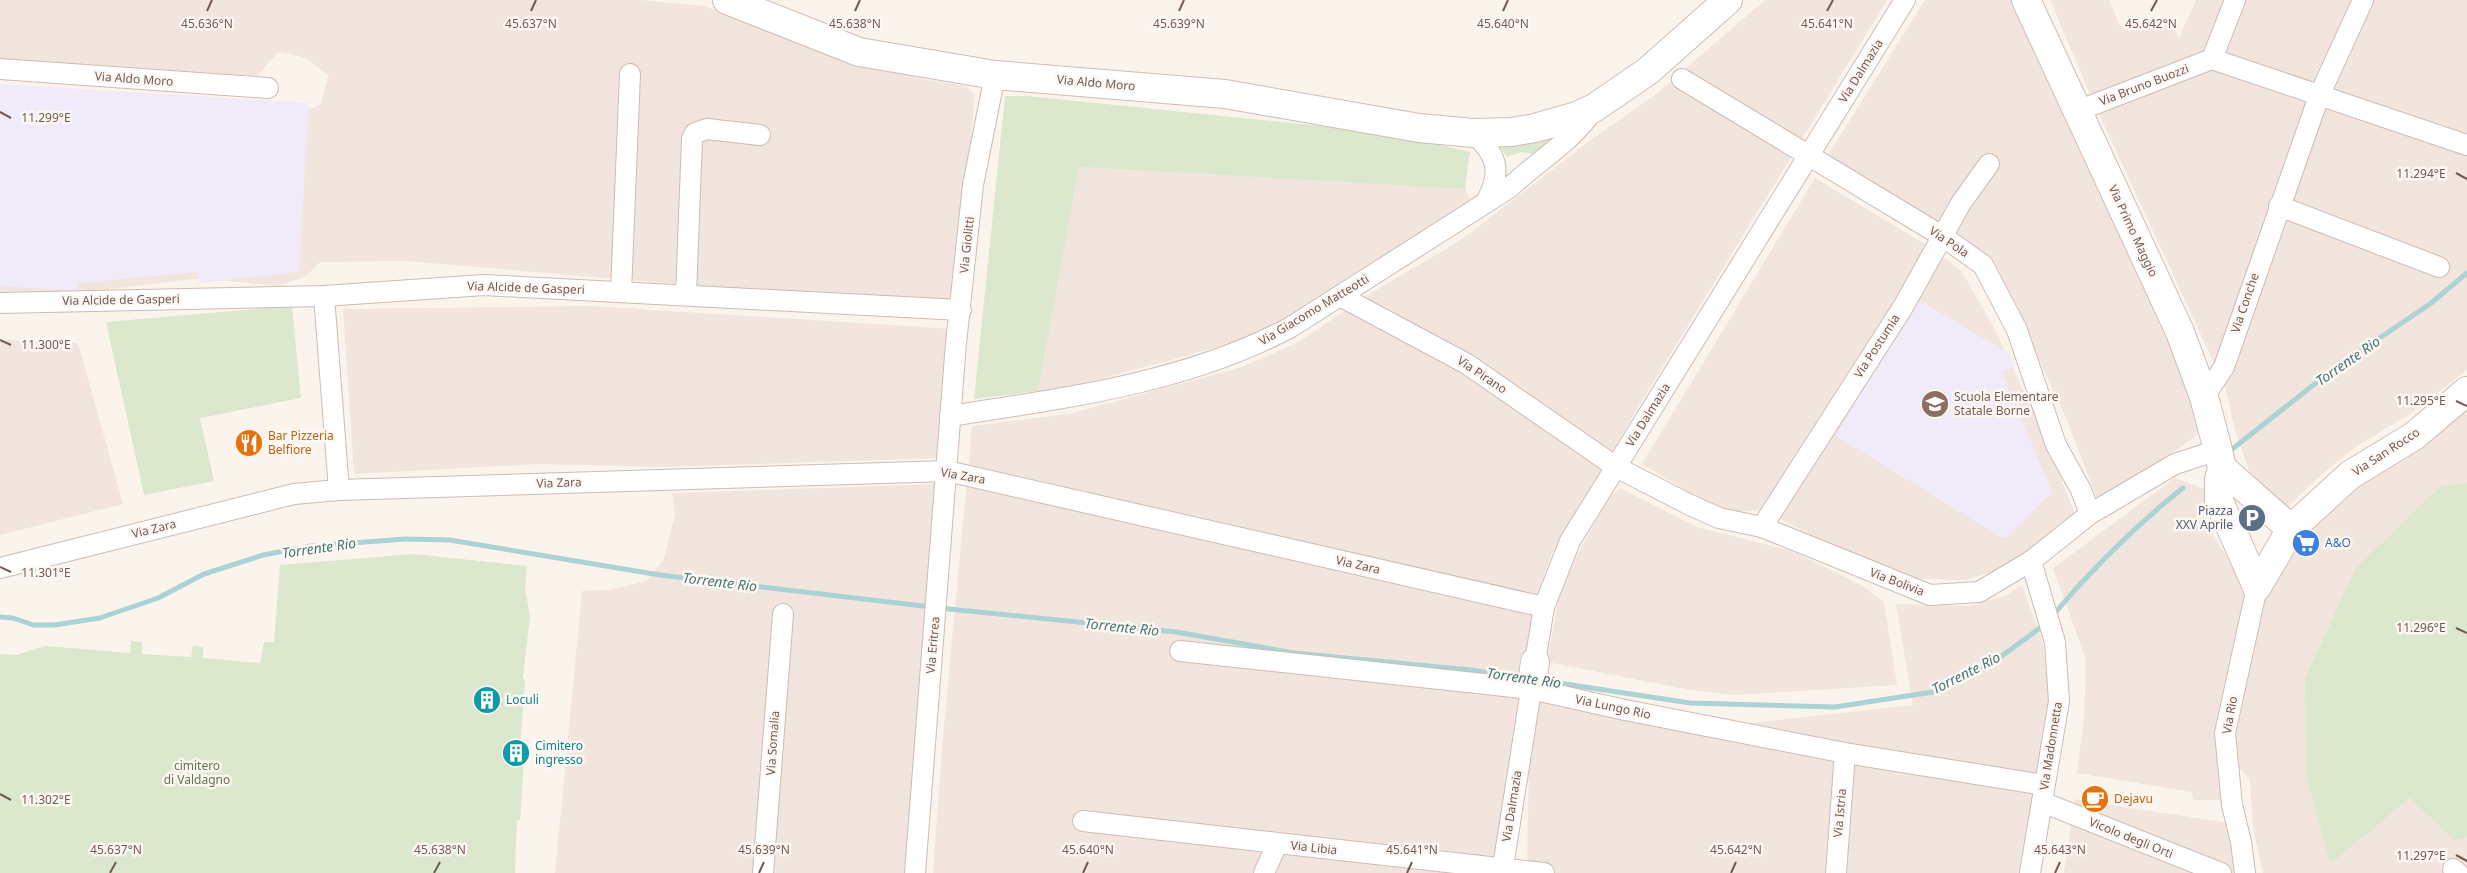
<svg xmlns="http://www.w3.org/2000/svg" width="2467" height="873" viewBox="0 0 2467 873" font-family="'Noto Sans',sans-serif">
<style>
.residential{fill:#f2e5dd}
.education{fill:#f1eaf8}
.green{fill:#dbe8cd}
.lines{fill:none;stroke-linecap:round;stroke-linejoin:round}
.stream{stroke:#abd2d4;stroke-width:5}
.street-casing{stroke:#cdbcb4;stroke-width:22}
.secondary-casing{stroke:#d1bdb4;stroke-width:30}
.street{stroke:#fff;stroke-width:20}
.secondary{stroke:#fff;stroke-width:28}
.ticks{fill:none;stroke:#745a52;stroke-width:2}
.labels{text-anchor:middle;stroke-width:5;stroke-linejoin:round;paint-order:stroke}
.street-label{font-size:12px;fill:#745a52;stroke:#fef8f4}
.education-label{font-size:12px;fill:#785e54;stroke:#fef8f4;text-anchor:start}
.food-label{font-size:12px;fill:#c56008;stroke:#fef8f4;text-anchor:start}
.service-label{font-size:12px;fill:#4e5e75;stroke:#fef8f4;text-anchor:end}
.shop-label{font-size:12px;fill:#366cbe;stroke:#fef8f4;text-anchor:start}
.culture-label{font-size:12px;fill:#0d838f;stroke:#fef8f4;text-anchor:start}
.park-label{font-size:12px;fill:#5e784b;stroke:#fef8f4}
.water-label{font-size:14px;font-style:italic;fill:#477577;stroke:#fef8f4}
.ticks-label{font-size:12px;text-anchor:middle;fill:#745a52;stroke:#fef8f4;stroke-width:5;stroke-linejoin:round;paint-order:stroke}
</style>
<rect width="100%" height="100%" fill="#fbf4ed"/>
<g class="residential">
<polygon points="0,0 640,0 704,6 869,63 922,79 966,86 975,95 955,308 407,261 320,262 305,277 277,286 202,278 44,297 0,292 0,90 297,113 320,105 329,75 303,57 278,52 257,76 0,59"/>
<polygon points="1765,0 1887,0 1646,394 1553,551 1543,578 1532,624 1495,873 933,873 942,748 972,426 1069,414 1239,368 1297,343 1374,291 1458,242 1595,137 1655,95"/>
<polygon points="1925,0 2016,0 2196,398 2203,431 2099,504 2067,420 2017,314 1981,254 1949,228 1828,155"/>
<polygon points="2050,0 2109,0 2121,28 2168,20 2179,38 2196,0 2467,0 2467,370 2410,414 2360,444 2323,473 2286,509 2255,487 2235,431 2226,389 2093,101"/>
<polygon points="1079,167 1466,189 1469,199 1481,192 1443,221 1361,269 1286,319 1230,343 1175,359 1065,388 1038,391"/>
<polygon points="1815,178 1935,250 1962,272 1993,326 2042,430 2077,519 2030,553 1997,570 1966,580 1899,578 1762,510 1729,512 1697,497 1642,464"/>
<polygon points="591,306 953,329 941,458 662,467 538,464 354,474 343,309"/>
<polygon points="6,340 78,343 123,504 0,535 0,341"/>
<polygon points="2467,410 2467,483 2441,486 2355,569 2305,678 2306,775 2330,863 2410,798 2454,840 2467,838 2467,873 2263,873 2253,828 2250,780 2233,761 2237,703 2255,627 2280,559 2343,488 2427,440"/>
<polygon points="2175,478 2204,489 2204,512 2210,530 2248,592 2226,800 2193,800 2192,792 2077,773 2084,718 2086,660 2053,568"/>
<polygon points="940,484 907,873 555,873 582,591 609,590 647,581 664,558 675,514 672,493"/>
<polygon points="1620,488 1697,527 1792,551 1863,586 1884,602 1897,685 1735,695 1690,690 1547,662 1558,602 1572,565 1606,502"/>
<polygon points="2022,585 2043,643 2052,716 2022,873 1527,873 1529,761 1541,686 1741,724 1913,705 1896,604 1970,606 2007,595"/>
<polygon points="2075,799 2227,823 2236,873 2064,873"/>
</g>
<g class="education">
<polygon points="0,84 309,103 299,272 199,283 198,272 79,283 77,291 0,286"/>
<polygon points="1917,299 2010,354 2014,366 2002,372 2052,492 2008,537 2001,537 1836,436"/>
</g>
<g class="green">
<polygon points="1005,96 1027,96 1389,133 1470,152 1465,189 1079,167 1038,391 974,399"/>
<polygon points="1563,133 1533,154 1522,152 1507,157 1499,146"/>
<polygon points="292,306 301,398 200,418 214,481 144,495 106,322"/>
<polygon points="2467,483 2467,838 2454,840 2410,798 2330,864 2306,775 2305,678 2355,569 2441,486"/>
<polygon points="414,554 527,566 525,588 530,616 523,677 525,681 519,762 524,762 520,820 517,820 515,873 0,873 0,654 16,655 45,646 130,653 131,641 142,642 142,654 191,657 193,646 203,647 203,658 260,663 264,642 274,642 280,565"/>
</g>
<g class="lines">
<g class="stream">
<polyline points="2231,450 2335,368 2430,304 2467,273"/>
<polyline points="939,608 1176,632 1294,653 1470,670 1524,678"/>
<path d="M2053,615C2092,569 2135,526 2183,488"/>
<polyline points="0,617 13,618 33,625 54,625 100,618 158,598 204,574 263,555 311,546 406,539 450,540 660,575 931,607"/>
<polyline points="1539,680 1690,703 1835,707 1933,692 1991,664 2044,625"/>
</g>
<defs>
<g id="street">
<polyline points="2212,59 2467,145"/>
<polyline points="0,69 268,88"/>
<polyline points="1682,79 1942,236 1983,265 2017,330 2056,445 2081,490 2090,514"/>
<polyline points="2077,111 2212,59 2235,0"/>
<path d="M1473,133C1498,155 1502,172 1486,202"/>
<polyline points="2279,206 2439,267"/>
<polyline points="621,292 630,74"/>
<polyline points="686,295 692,139 695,133 707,129 760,135"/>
<polyline points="324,296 339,490"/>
<polyline points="1340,296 1467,364 1616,467 1690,505 1719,518 1762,527 1930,595 1979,592 2031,561 2090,514 2175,464 2218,450"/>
<polyline points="0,303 324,296 484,285 961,310"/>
<polyline points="2204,397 2224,367 2319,96 2363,0"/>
<path d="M950,416C1066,398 1186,383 1291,327L1509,188C1535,163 1574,140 1593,110"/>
<polyline points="1762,527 1903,307 1961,203 1989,164"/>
<polyline points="0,568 294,494 339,490 947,471 1544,607"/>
<polyline points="1180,651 1531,689 1625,710 1845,753 2044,785"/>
<polyline points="1535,662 1544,607 1570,541 1905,0"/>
<polyline points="2042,802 2221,873"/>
<polyline points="1083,821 1544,873"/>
<polyline points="2453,869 2458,873"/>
<polyline points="763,873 783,614"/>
<polyline points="915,873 956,343 973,185 995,75"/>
<polyline points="1264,873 1277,844"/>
<polyline points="1502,873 1532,684"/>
<polyline points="1836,873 1845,753"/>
<polyline points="2030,873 2059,701 2055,642 2031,561"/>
<polyline points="2245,873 2241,842 2232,805 2225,733 2257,587"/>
</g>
<g id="secondary">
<polyline points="727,0 859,52 995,75 1225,94 1419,128 1473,133 1511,132 1535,128 1577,116 1594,108 1648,71 1728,0"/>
<polyline points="2026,0 2180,332 2204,397 2218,450 2222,468 2219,480 2219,501 2257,587"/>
<polyline points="2222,468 2291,529"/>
<polyline points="2257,587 2291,529 2350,475 2414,436 2467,391"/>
<polyline points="1532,684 1535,662"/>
</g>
</defs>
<use href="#street" class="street-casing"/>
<use href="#secondary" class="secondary-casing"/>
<use href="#street" class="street"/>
<use href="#secondary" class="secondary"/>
</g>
<path class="ticks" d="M207,11L212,0M531,11L536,0M855,11L860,0M1179,11L1184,0M1503,11L1508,0M1827,11L1833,0M2151,11L2157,0M0,112L11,118M2456,173L2467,179M0,340L11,345M2456,401L2467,406M0,567L11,572M2456,628L2467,633M0,794L11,800M2456,855L2467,861M110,873L116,862M434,873L440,862M759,873L764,862M1083,873L1088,862M1407,873L1412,862M1731,873L1736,862M2055,873L2060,862"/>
<defs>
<symbol id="school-disc" viewBox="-11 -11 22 22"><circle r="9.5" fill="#8d6e63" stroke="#fef8f4"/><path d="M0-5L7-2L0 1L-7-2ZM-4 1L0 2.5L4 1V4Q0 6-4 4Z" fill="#fff"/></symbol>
<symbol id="restaurant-disc" viewBox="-11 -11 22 22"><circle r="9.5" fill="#e8710a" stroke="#fef8f4"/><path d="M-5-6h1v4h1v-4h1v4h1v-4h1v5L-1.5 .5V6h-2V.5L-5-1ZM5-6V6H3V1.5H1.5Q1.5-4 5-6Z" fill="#fff"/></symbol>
<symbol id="parking-disc" viewBox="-11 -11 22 22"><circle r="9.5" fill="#5c6f8a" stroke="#fef8f4"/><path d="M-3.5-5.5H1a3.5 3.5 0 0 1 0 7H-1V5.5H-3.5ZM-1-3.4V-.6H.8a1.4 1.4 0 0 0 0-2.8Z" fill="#fff"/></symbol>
<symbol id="supermarket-disc" viewBox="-11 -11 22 22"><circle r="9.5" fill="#3f7fe0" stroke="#fef8f4"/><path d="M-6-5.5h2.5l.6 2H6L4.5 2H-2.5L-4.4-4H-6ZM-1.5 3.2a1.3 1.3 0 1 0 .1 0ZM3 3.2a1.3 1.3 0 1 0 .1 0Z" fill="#fff"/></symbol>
<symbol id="building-disc" viewBox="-11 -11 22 22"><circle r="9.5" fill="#0f9aa8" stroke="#fef8f4"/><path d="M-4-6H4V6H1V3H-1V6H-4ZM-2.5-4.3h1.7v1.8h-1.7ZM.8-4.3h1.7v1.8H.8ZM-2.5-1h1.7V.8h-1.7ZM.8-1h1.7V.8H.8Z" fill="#fff"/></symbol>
<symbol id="cafe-disc" viewBox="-11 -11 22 22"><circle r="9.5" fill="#e8710a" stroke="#fef8f4"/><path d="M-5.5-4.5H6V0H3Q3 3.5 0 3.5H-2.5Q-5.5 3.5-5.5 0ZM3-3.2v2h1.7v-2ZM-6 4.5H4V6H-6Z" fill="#fff"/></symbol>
</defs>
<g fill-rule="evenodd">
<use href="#school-disc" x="1919" y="388" width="32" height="32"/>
<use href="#restaurant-disc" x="233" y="427" width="32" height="32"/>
<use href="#parking-disc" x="2236" y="502" width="32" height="32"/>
<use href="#supermarket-disc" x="2290" y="527" width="32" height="32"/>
<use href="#building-disc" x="471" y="684" width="32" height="32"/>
<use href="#building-disc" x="500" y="737" width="32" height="32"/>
<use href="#cafe-disc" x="2079" y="783" width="32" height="32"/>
</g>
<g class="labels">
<g class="street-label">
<text transform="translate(1861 71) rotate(-58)" y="4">Via Dalmazia</text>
<text transform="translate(134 79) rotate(4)" y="4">Via Aldo Moro</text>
<text transform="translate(1096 83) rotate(5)" y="4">Via Aldo Moro</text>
<text transform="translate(2144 85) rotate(-21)" y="4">Via Bruno Buozzi</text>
<text transform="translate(2133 231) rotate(65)" y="4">Via Primo Maggio</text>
<text transform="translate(1949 242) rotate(34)" y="4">Via Pola</text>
<text transform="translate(967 245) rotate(-84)" y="4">Via Giolitti</text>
<text transform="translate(526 288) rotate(2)" y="4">Via Alcide de Gasperi</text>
<text transform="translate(121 300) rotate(-1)" y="4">Via Alcide de Gasperi</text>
<text transform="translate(2245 303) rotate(-71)" y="4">Via Conche</text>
<text transform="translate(1314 310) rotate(-31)" y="4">Via Giacomo Matteotti</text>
<text transform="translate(1877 346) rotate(-57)" y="4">Via Postumia</text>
<text transform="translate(1482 375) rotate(34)" y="4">Via Pirano</text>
<text transform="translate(1648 415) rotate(-58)" y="4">Via Dalmazia</text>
<text transform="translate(2386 452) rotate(-33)" y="4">Via San Rocco</text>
<text transform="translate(963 476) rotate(10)" y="4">Via Zara</text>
<text transform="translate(559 483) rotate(-2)" y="4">Via Zara</text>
<text transform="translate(154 529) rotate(-14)" y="4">Via Zara</text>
<text transform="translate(1358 565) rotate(13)" y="4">Via Zara</text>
<text transform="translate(1897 582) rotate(21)" y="4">Via Bolivia</text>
<text transform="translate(933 645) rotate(-85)" y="4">Via Eritrea</text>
<text transform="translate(1613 707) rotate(12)" y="4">Via Lungo Rio</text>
<text transform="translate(2230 715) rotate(-80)" y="4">Via Rio</text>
<text transform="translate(773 743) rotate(-86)" y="4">Via Somalia</text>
<text transform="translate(2051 746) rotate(-81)" y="4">Via Madonnetta</text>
<text transform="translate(1512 806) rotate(-81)" y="4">Via Dalmazia</text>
<text transform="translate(1840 813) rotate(-85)" y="4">Via Istria</text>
<text transform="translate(2131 838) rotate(22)" y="4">Vicolo degli Orti</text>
<text transform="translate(1314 848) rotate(6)" y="4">Via Libia</text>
</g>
<g class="education-label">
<text x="1954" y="401">Scuola Elementare<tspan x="1954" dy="14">Statale Borne</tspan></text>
</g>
<g class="food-label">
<text x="268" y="440">Bar Pizzeria<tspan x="268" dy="14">Belfiore</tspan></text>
<text x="2114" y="803">Dejavu</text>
</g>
<g class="service-label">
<text x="2233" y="515">Piazza<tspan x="2233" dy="14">XXV Aprile</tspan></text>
</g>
<g class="shop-label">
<text x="2325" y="547">A&amp;O</text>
</g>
<g class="culture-label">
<text x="506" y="704">Loculi</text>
<text x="535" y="750">Cimitero<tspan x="535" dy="14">ingresso</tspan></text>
</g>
<g class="park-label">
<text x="197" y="770">cimitero<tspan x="197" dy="14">di Valdagno</tspan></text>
</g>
<g class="water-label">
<text transform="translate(2348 361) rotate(-35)" y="5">Torrente Rio</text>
<text transform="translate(319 548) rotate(-8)" y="5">Torrente Rio</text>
<text transform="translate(720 582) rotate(7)" y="5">Torrente Rio</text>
<text transform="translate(1122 627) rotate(6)" y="5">Torrente Rio</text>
<text transform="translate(1966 673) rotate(-27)" y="5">Torrente Rio</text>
<text transform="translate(1524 678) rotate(8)" y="5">Torrente Rio</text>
</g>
</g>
<g class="ticks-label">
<text x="207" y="28">45.636°N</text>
<text x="531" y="28">45.637°N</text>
<text x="855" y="28">45.638°N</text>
<text x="1179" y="28">45.639°N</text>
<text x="1503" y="28">45.640°N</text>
<text x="1827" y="28">45.641°N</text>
<text x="2151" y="28">45.642°N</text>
<text x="46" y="122">11.299°E</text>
<text x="2421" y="178">11.294°E</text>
<text x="46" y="349">11.300°E</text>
<text x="2421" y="405">11.295°E</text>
<text x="46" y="577">11.301°E</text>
<text x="2421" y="632">11.296°E</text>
<text x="46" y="804">11.302°E</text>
<text x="116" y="854">45.637°N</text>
<text x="440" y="854">45.638°N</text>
<text x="764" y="854">45.639°N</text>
<text x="1088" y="854">45.640°N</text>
<text x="1412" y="854">45.641°N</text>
<text x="1736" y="854">45.642°N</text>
<text x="2060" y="854">45.643°N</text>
<text x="2421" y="860">11.297°E</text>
</g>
</svg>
